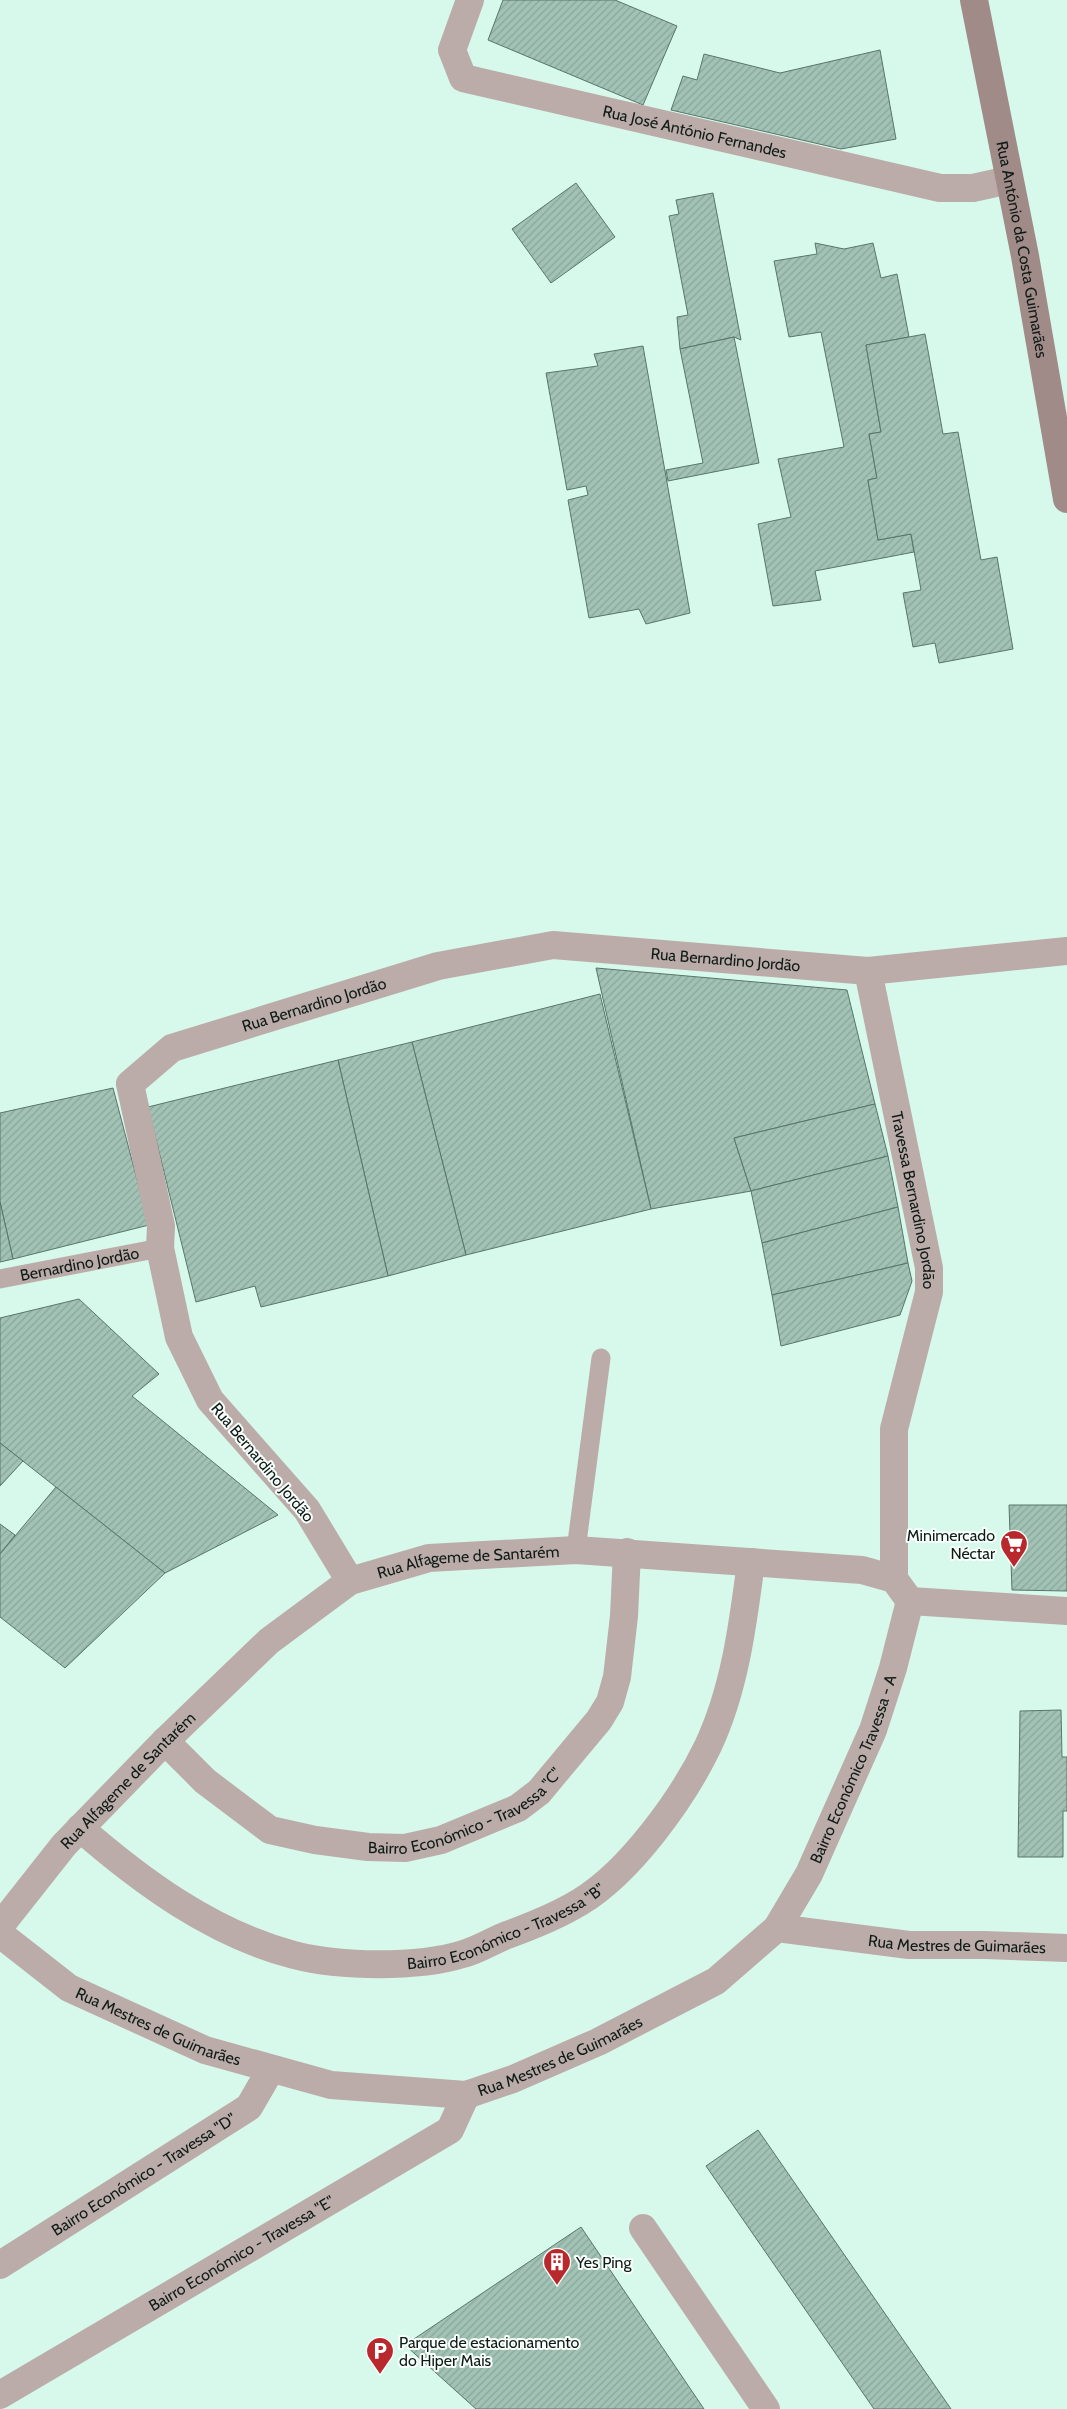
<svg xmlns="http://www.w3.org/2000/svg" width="1067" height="2409" viewBox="0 0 1067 2409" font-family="Cabin,sans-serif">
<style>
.building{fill:url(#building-hatch);stroke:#58766a}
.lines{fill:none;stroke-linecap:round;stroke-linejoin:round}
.service{stroke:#bbacaa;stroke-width:19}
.minor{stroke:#bbacaa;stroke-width:28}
.secondary{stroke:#a18b89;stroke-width:28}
.labels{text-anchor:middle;stroke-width:4;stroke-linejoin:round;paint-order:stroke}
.street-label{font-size:16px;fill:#0f1b16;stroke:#f8fffc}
.poi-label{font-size:16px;fill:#0f1b16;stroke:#f8fffc;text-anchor:start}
</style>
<defs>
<pattern id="building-hatch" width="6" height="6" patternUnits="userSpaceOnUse" patternTransform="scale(1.25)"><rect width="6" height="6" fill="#a1c2b4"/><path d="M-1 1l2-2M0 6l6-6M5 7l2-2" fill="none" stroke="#89a69a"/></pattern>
</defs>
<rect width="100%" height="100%" fill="#d7f9eb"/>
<g class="building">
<polygon points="503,0 615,0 677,26 643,105 488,40"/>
<polygon points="880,50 896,139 841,149 671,110 683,76 697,80 704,54 780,73"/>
<polygon points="576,183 615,237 551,283 512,229"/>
<polygon points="713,193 741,340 734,337 680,349 677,317 688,315 669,216 679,214 676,200"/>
<polygon points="815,243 844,249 873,243 881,278 897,274 909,337 866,345 881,432 869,434 877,478 868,480 878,540 911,534 914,552 815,571 821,600 773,606 758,524 791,517 778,459 844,447 821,332 789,337 774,261 817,254"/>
<polygon points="925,334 943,434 958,432 981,560 997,557 1013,649 939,663 935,643 913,647 903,593 921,590 911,534 878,540 868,480 877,478 869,434 881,432 866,345"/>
<polygon points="734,337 759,463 668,481 666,470 703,463 680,349"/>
<polygon points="643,346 690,613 646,624 639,609 589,618 568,500 588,495 586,486 567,490 546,373 598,366 594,354"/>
<polygon points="596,968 847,990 875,1104 734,1138 751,1191 651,1209"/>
<polygon points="600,994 651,1209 466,1255 412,1042"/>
<polygon points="412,1042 466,1255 388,1276 338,1060"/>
<polygon points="338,1060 388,1276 261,1307 255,1286 196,1302 148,1107"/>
<polygon points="113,1088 149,1225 13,1259 0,1202 0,1113"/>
<polygon points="875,1104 888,1156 751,1191 734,1138"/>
<polygon points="888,1156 898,1207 762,1243 751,1191"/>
<polygon points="0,1202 13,1259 0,1262"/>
<polygon points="898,1207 908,1263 772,1295 762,1243"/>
<polygon points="908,1263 912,1281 900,1315 781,1346 772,1295"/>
<polygon points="79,1299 159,1374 132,1396 278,1515 165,1573 0,1443 0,1318"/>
<polygon points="0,1443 23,1461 0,1486"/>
<polygon points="56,1487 165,1573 65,1668 0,1617 0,1554"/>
<polygon points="1009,1505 1067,1505 1067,1591 1012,1590"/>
<polygon points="0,1524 15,1535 0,1554"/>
<polygon points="1061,1710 1062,1757 1067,1757 1067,1811 1063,1811 1063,1857 1018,1857 1020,1711"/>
<polygon points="758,2130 951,2409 874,2409 706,2166"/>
<polygon points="581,2227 704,2409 476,2409 405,2345"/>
</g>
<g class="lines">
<g class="service">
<path id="s1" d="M0,1279L160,1248"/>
<polyline points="576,1550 601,1358"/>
</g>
<g class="minor">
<path id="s2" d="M470,0L452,50L463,78L940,188H973L1009,180"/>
<path id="s3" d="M868,971L929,1268V1292L894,1429V1579"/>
<path id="s4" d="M350,1581L307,1510L210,1400L179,1337L160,1248L161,1226L130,1084L172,1048L438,966L553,945L868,971L1067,951"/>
<path id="s5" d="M165,1741L205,1781L270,1830L315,1840L368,1847L405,1848L441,1840L518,1808L539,1792L599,1720L610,1702L617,1677L624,1616L627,1552"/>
<path id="s6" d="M80,1828C142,1882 213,1934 294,1955C340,1967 418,1968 463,1954C478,1950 492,1941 507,1935C532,1926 557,1916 580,1902C630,1872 683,1798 708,1746C735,1689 743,1623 751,1562"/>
<path id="s7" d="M0,1926L64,1845L165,1741L269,1641L350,1581L429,1558L576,1550L862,1570L894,1579L910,1601L1067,1611"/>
<path id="s8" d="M777,1928L909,1945H985L1067,1948"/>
<path id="s9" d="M0,1934L69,1988L205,2050L331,2085L466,2095L513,2079L598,2042L716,1981L777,1928L809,1874L873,1730L893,1668L910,1601"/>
<polyline points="643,2228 766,2409"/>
<path id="s10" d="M0,2265L249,2107L271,2069"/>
<path id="s11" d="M0,2395L450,2130L466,2095"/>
</g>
<path class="secondary" id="s12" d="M974,0L1025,256L1067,499"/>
</g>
<defs>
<symbol id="supermarket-pin" viewBox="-11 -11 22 30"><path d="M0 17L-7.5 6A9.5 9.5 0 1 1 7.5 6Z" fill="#b8282c" stroke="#f8fffc"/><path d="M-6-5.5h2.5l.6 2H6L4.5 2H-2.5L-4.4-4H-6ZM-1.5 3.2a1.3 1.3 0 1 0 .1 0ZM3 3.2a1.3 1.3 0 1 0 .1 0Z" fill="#fff"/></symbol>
<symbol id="building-pin" viewBox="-11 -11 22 30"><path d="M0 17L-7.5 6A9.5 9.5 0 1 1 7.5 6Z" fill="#b8282c" stroke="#f8fffc"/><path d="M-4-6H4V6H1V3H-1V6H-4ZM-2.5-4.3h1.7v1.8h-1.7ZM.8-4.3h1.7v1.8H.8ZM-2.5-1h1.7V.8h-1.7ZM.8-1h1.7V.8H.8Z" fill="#fff"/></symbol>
<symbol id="parking-pin" viewBox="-11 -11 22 30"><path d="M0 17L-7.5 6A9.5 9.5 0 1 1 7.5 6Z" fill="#b8282c" stroke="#f8fffc"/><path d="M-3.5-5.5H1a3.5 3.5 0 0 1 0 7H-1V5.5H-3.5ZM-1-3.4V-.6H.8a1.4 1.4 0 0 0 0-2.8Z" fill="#fff"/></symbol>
</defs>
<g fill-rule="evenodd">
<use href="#supermarket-pin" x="998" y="1528" width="32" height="43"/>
<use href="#building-pin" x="541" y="2246" width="32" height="43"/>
<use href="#parking-pin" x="364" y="2335" width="32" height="43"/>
</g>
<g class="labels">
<g class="street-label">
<text dy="6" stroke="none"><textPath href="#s2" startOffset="321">Rua José António Fernandes</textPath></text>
<text dy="6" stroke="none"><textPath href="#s12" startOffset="254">Rua António da Costa Guimarães</textPath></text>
<text dy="6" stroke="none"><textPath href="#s4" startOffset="1182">Rua Bernardino Jordão</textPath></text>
<text dy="6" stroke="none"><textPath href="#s4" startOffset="762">Rua Bernardino Jordão</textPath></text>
<text dy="6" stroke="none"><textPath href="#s3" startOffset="234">Travessa Bernardino Jordão</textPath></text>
<text dy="6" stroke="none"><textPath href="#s1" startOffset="81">Bernardino Jordão</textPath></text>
<text transform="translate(263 1462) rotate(50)" y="6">Rua Bernardino Jordão</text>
<text dy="6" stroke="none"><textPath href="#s7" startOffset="614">Rua Alfageme de Santarém</textPath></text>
<text dy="6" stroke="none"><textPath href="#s9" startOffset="1036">Bairro Económico Travessa - A</textPath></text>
<text dy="6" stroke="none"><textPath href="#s7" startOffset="194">Rua Alfageme de Santarém</textPath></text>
<text dy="6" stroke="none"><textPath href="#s5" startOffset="344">Bairro Económico - Travessa "C"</textPath></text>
<text dy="6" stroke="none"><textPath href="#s6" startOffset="471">Bairro Económico - Travessa "B"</textPath></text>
<text dy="6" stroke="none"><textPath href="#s8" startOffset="181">Rua Mestres de Guimarães</textPath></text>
<text dy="6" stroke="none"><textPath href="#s9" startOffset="185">Rua Mestres de Guimarães</textPath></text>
<text dy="6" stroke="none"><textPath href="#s9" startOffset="605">Rua Mestres de Guimarães</textPath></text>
<text dy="6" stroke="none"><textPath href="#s10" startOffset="170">Bairro Económico - Travessa "D"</textPath></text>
<text dy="6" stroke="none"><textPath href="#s11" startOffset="280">Bairro Económico - Travessa "E"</textPath></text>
</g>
<g class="poi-label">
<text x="995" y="1541" text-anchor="end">Minimercado<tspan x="995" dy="18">Néctar</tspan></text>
<text x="576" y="2268">Yes Ping</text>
<text x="399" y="2348">Parque de estacionamento<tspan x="399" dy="18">do Hiper Mais</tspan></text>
</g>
</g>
</svg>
